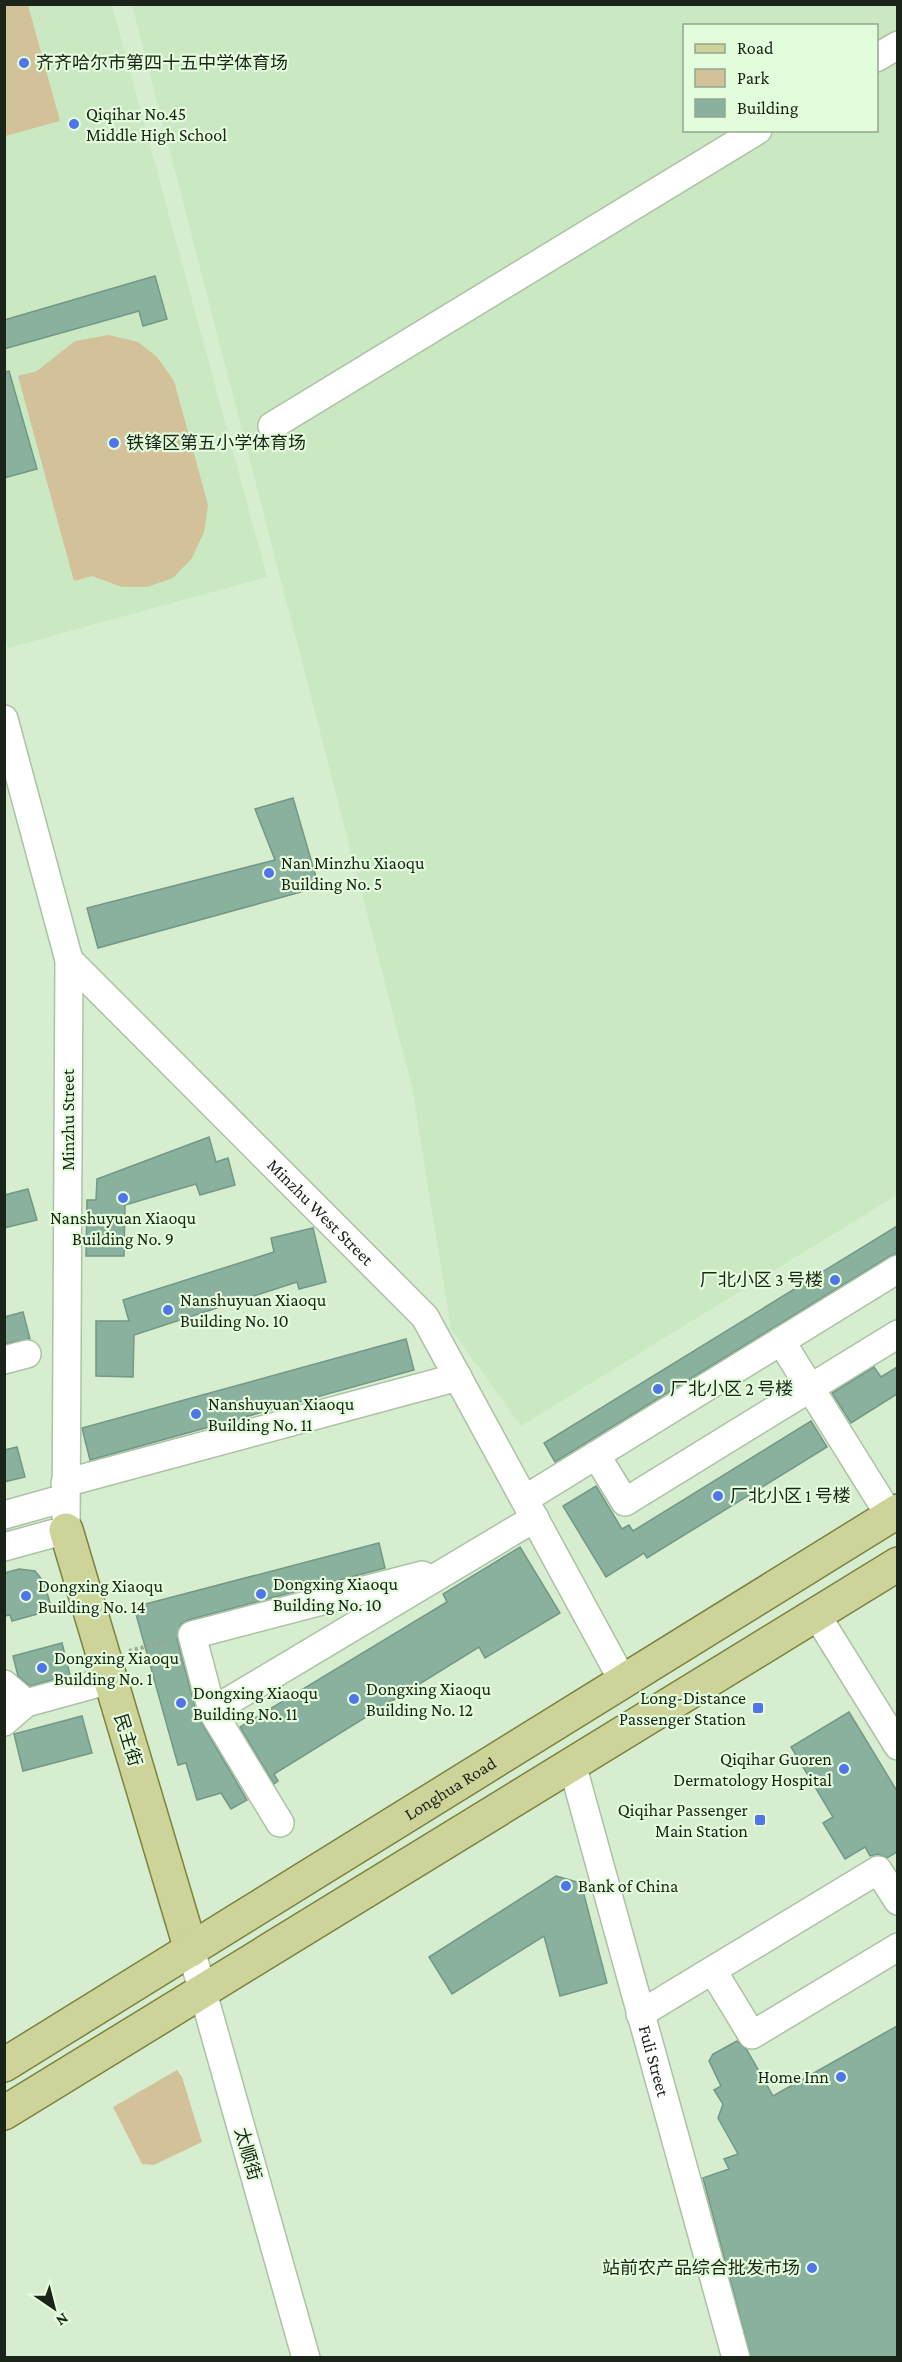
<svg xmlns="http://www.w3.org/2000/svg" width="902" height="2362" viewBox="0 0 902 2362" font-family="'Crimson Pro','Noto Sans SC',serif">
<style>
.built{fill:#cae8c2;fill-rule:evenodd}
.green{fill:#d3c199}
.building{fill:#8ab09e;stroke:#729886;stroke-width:1.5}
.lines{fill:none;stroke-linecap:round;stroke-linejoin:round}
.minor-casing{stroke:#abc2a4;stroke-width:30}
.major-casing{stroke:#7b8340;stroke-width:36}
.path{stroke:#95a890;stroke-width:4;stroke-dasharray:3 3;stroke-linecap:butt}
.minor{stroke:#fff;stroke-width:27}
.major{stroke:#ced399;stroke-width:33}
.poi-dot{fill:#4f75e9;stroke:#e3fcdc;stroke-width:2}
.labels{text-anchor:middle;stroke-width:4.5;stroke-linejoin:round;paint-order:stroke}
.poi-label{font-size:18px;fill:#1b2418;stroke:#e3fcdc;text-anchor:start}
.street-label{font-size:18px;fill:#1b2418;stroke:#e3fcdc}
</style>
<rect width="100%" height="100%" fill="#d6eecf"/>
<g class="built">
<polygon points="4,5 112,5 267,577 8,648 4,636"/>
<path d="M132,5H897V1195L521,1426L451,1329L412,1087ZM684,26H876V130H684Z"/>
</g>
<g class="green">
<polygon points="5,4 28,5 60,121 5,136"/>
<polygon points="109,335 138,342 157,357 174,381 208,505 204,532 192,558 173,578 147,587 122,587 92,576 74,581 18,376 37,371 75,341"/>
<polygon points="177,2070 182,2077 202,2142 154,2165 142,2164 113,2107"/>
</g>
<g class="building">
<polygon points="155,276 167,319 143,326 139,311 4,349 4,320"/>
<polygon points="9,371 37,469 4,478 4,372"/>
<polygon points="293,798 319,887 98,948 87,908 275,860 255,809"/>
<polygon points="209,1137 216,1162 228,1158 235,1185 200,1195 196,1184 125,1205 124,1256 86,1256 87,1200 96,1200 97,1179"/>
<polygon points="28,1189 37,1220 4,1228 4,1195"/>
<polygon points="897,1226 897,1253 890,1256 555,1462 544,1443"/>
<polygon points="313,1228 326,1282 299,1289 297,1282 134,1335 133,1377 96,1376 96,1321 129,1321 123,1300 274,1252 271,1238"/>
<polygon points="23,1312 30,1339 4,1344 4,1317"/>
<polygon points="406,1339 414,1370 90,1460 82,1428"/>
<polygon points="874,1367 881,1377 897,1367 897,1394 851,1423 832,1393"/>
<polygon points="811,1421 827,1447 647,1558 644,1553 606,1577 563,1506 596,1486 622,1529 629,1525 633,1531"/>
<polygon points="17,1447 25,1477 4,1482 4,1450"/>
<polygon points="379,1543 385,1568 188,1620 181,1624 177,1639 197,1715 247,1800 231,1809 221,1793 197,1800 186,1763 178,1765 134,1607"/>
<polygon points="520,1547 560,1613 485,1658 479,1647 274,1774 278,1781 274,1784 240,1727 447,1602 443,1594"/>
<polygon points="19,1569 35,1571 44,1582 52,1610 12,1621 10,1615 4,1616 4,1573"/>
<polygon points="62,1643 70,1675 30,1686 18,1676 13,1656"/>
<polygon points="849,1712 897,1791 897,1852 887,1858 878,1854 870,1856 865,1847 845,1859 823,1823 833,1817 791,1747"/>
<polygon points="82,1716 92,1753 23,1771 14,1734"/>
<polygon points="556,1876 581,1883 607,1983 560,1996 544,1936 452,1994 429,1957"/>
<polygon points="897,2026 897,2358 751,2358 703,2178 729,2169 724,2159 738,2154 718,2118 723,2104 714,2090 721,2086 709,2061 713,2054 737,2041 747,2050 773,2096"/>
</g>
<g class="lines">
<defs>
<g id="minor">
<polyline points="876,58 898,45"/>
<polyline points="272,426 758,130"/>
<polyline points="4,719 69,960 66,1530 4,1547"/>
<path id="s1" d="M69,960L425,1317L623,1681"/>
<polyline points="781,1341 890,1516"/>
<polyline points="4,1360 27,1354"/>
<polyline points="596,1455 625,1502 898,1334"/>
<polyline points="65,1483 458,1377"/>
<polyline points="525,1499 898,1269"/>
<polyline points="4,1515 65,1498"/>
<polyline points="816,1614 898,1746"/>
<polyline points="4,1684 26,1703"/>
<polyline points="212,1711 192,1635 422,1575"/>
<polyline points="4,1722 26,1703 110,1680"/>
<path id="s2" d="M572,1764L736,2358"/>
<polyline points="280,1823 212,1711 535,1518"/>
<polyline points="191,1950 306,2358"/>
<polyline points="713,1971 752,2035 898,1947"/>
<polyline points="640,2014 878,1870 898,1901"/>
</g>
<g id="major">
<polyline points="66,1530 191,1950"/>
<path id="s3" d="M4,2065L898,1511"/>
<polyline points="4,2113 898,1564"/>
</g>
</defs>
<use href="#minor" class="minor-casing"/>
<use href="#major" class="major-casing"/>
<polyline class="path" points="129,1651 171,1640"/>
<use href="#minor" class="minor"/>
<use href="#major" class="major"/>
</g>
<g class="poi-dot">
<circle cx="24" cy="63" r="6"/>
<circle cx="74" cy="124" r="6"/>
<circle cx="114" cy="443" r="6"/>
<circle cx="269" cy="873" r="6"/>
<circle cx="123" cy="1198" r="6"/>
<circle cx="835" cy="1280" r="6"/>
<circle cx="168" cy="1310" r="6"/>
<circle cx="658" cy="1389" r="6"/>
<circle cx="196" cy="1414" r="6"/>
<circle cx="718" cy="1496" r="6"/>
<circle cx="261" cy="1594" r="6"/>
<circle cx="26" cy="1596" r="6"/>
<circle cx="42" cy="1668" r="6"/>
<circle cx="354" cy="1699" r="6"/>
<circle cx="181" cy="1703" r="6"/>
<rect x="752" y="1702" width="12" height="12" rx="3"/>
<circle cx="844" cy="1769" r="6"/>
<rect x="754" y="1814" width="12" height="12" rx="3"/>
<circle cx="566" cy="1886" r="6"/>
<circle cx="841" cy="2077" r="6"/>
<circle cx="812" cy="2268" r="6"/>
</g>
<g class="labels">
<g class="poi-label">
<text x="36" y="69">齐齐哈尔市第四十五中学体育场</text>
<text x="86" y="120">Qiqihar No.45<tspan x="86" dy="21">Middle High School</tspan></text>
<text x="126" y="449">铁锋区第五小学体育场</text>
<text x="281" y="869">Nan Minzhu Xiaoqu<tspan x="281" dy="21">Building No. 5</tspan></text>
<text x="123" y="1224" text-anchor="middle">Nanshuyuan Xiaoqu<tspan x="123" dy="21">Building No. 9</tspan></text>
<text x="823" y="1286" text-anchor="end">厂北小区 3 号楼</text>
<text x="180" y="1306">Nanshuyuan Xiaoqu<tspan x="180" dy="21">Building No. 10</tspan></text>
<text x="670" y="1395">厂北小区 2 号楼</text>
<text x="208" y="1410">Nanshuyuan Xiaoqu<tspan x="208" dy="21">Building No. 11</tspan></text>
<text x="730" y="1502">厂北小区 1 号楼</text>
<text x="273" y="1590">Dongxing Xiaoqu<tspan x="273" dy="21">Building No. 10</tspan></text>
<text x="38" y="1592">Dongxing Xiaoqu<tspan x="38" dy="21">Building No. 14</tspan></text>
<text x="54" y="1664">Dongxing Xiaoqu<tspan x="54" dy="21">Building No. 1</tspan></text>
<text x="366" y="1695">Dongxing Xiaoqu<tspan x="366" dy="21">Building No. 12</tspan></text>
<text x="193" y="1699">Dongxing Xiaoqu<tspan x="193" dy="21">Building No. 11</tspan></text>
<text x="746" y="1704" text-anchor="end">Long-Distance<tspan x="746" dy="21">Passenger Station</tspan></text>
<text x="832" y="1765" text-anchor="end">Qiqihar Guoren<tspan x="832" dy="21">Dermatology Hospital</tspan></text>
<text x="748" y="1816" text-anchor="end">Qiqihar Passenger<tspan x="748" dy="21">Main Station</tspan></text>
<text x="578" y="1892">Bank of China</text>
<text x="829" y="2083" text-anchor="end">Home Inn</text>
<text x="800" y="2274" text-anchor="end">站前农产品综合批发市场</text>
</g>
<g class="street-label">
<text transform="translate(68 1120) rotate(-90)" y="6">Minzhu Street</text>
<text dy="6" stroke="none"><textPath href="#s1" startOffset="356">Minzhu West Street</textPath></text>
<text transform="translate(128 1740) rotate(73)" y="6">民主街</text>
<text dy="6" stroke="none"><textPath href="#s3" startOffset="525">Longhua Road</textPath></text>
<text dy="6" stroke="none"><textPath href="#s2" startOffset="308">Fuli Street</textPath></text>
<text transform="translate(248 2154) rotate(74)" y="6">太顺街</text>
</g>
</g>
<rect width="902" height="2362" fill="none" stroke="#1b2418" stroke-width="12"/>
<rect x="683" y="24" width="195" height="108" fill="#e3fcdc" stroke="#93a68e" stroke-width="1.5"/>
<rect x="695" y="44" width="30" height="9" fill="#ced399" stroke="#93a68e" stroke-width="1.5"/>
<text x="737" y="54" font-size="18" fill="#1b2418">Road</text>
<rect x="695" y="69" width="30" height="18" fill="#d3c199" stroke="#93a68e" stroke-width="1.5"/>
<text x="737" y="84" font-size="18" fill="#1b2418">Park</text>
<rect x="695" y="99" width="30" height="18" fill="#8ab09e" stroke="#93a68e" stroke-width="1.5"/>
<text x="737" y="114" font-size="18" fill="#1b2418">Building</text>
<g transform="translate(54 2308) rotate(145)" stroke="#e3fcdc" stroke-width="4.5" paint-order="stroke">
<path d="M0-4.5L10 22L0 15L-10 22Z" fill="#1b2418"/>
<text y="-9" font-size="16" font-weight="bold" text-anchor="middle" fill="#1b2418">N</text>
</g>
</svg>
